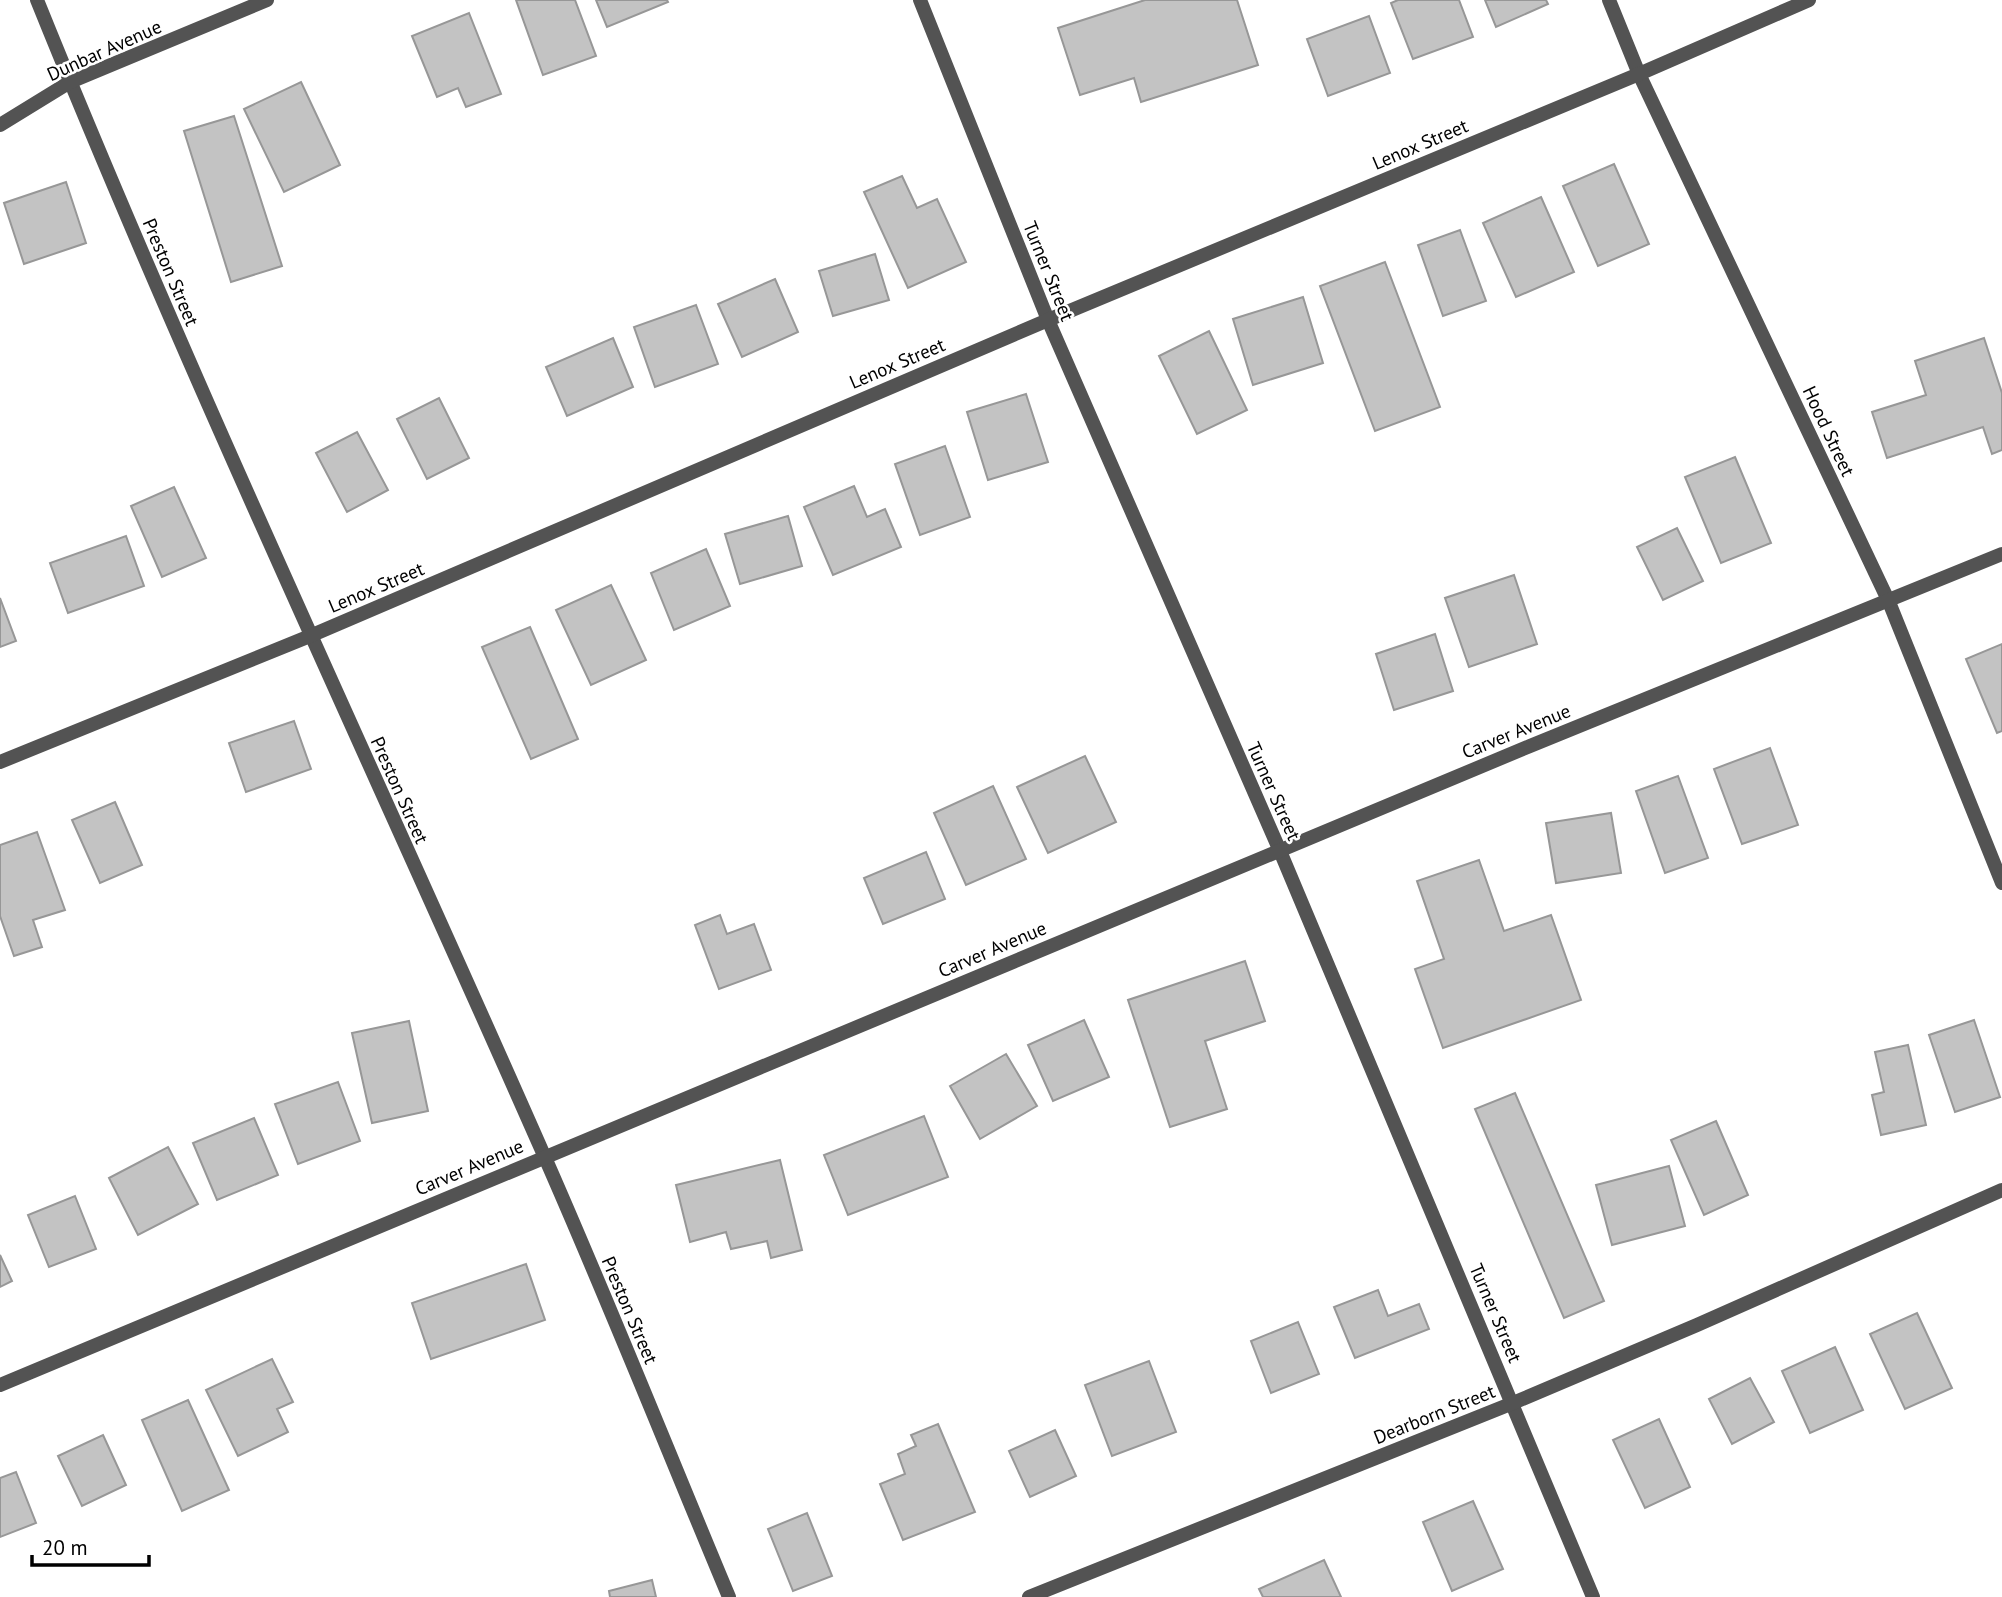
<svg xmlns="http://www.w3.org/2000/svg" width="2002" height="1597" viewBox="0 0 2002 1597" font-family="'PT Sans',sans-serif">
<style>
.building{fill:#c3c3c3;stroke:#979797;stroke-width:2}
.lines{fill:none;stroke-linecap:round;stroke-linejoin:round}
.minor{stroke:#535353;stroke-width:14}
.labels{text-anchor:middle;stroke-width:5;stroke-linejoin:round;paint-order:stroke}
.street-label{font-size:19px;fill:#000;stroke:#fff}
</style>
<rect width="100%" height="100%" fill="#fff"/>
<g class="building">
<polygon points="516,0 575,0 596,56 543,75"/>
<polygon points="596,0 667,0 668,2 607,27"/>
<polygon points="1145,0 1237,0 1258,65 1141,102 1134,78 1080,95 1058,28"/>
<polygon points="1398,0 1459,0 1473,37 1413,59 1391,3"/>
<polygon points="1485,0 1546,0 1548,4 1496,27"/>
<polygon points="469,13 501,94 466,107 458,88 437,97 412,36"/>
<polygon points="1369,16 1390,73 1328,96 1307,39"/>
<polygon points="301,82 340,165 284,192 244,109"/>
<polygon points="234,116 282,266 231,282 184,131"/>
<polygon points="1614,164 1649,244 1598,266 1563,186"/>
<polygon points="902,176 917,208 937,199 966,262 908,288 864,192"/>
<polygon points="66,182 86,243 24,264 4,203"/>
<polygon points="1541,197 1574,272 1516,297 1483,223"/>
<polygon points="1460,230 1486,301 1443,316 1418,245"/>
<polygon points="875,254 889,300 833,316 819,271"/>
<polygon points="1385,262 1440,407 1375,431 1320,286"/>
<polygon points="775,279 798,332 742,357 718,304"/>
<polygon points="1303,297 1323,363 1253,385 1233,319"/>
<polygon points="696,305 718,364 655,387 634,327"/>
<polygon points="1209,331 1247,410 1197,434 1159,356"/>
<polygon points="613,338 633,387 567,416 546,367"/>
<polygon points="1984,338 2002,393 2002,450 1992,454 1983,427 1887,458 1872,412 1926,395 1915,361"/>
<polygon points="1026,394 1048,462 988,480 967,412"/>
<polygon points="439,398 469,458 427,479 397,419"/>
<polygon points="357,432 388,490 347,512 316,453"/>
<polygon points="945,446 970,517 920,535 895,464"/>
<polygon points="1735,457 1771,543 1721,563 1685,477"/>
<polygon points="854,486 867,517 885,509 901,547 833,575 804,507"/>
<polygon points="174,487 206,558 162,577 131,506"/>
<polygon points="788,516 802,566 740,584 725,534"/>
<polygon points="1677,528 1703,581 1663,600 1637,547"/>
<polygon points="126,536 144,586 68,613 50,563"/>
<polygon points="706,549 730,606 674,630 651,573"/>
<polygon points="1514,575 1537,644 1469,667 1445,598"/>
<polygon points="611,585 646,660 591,685 556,610"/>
<polygon points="0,598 16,641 0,647"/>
<polygon points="530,627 578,739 531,759 482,647"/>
<polygon points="1435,634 1453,691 1394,710 1376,654"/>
<polygon points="2002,644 2002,731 1997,733 1966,659"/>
<polygon points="294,721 311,769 246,792 229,743"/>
<polygon points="1770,748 1798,825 1742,844 1714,769"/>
<polygon points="1085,756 1116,822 1048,853 1017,787"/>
<polygon points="1678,776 1708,858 1665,873 1636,791"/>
<polygon points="993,786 1026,859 966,885 934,813"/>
<polygon points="115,802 142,865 100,883 72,820"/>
<polygon points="1611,813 1621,873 1556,883 1546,823"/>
<polygon points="37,832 65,910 33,920 42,947 14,956 0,916 0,845"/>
<polygon points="926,852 945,899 883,924 864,878"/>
<polygon points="1479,860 1504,931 1551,915 1581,1000 1443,1048 1415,969 1444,959 1417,881"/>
<polygon points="720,915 727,934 754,924 771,970 719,989 695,925"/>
<polygon points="1245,961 1265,1021 1205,1041 1227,1109 1170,1127 1128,1000"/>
<polygon points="1084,1020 1109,1077 1053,1101 1028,1045"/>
<polygon points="1974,1020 2000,1097 1955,1112 1929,1035"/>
<polygon points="409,1021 428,1111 372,1123 352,1033"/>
<polygon points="1908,1045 1926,1125 1881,1135 1872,1095 1884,1092 1875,1052"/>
<polygon points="1006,1054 1037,1106 980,1139 950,1086"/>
<polygon points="338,1082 360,1141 298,1164 275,1104"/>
<polygon points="1515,1093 1604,1301 1564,1318 1475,1109"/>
<polygon points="924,1116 948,1177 848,1215 824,1155"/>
<polygon points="254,1118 278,1175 217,1200 193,1143"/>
<polygon points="1716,1121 1748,1195 1704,1215 1671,1140"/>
<polygon points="168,1147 198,1204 138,1235 109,1178"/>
<polygon points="780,1160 802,1250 771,1258 767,1241 731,1249 726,1232 690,1242 676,1185"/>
<polygon points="1669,1166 1685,1226 1612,1245 1596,1185"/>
<polygon points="75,1196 96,1249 49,1267 28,1215"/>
<polygon points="0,1255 12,1281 0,1287"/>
<polygon points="526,1264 545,1320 431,1359 412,1303"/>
<polygon points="1378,1290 1388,1316 1419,1304 1429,1329 1355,1358 1334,1307"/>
<polygon points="1917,1313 1952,1388 1905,1409 1870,1334"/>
<polygon points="1298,1322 1319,1374 1271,1393 1251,1341"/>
<polygon points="1835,1347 1863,1410 1810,1433 1782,1371"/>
<polygon points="272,1359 293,1402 277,1409 288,1432 238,1456 206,1390"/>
<polygon points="1149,1361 1176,1432 1112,1456 1085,1385"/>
<polygon points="1750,1378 1774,1422 1732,1444 1709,1399"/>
<polygon points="188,1400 229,1490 182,1511 142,1420"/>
<polygon points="1659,1419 1690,1487 1645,1508 1613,1440"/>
<polygon points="938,1424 975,1512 903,1540 880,1484 905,1474 898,1454 916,1446 911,1435"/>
<polygon points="1055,1430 1076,1476 1030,1497 1009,1451"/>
<polygon points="103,1435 126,1485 82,1506 58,1456"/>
<polygon points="16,1472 36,1523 0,1537 0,1478"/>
<polygon points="1473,1501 1503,1569 1452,1591 1423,1522"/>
<polygon points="807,1513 832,1576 793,1591 768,1529"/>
<polygon points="1324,1560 1341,1597 1263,1597 1259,1589"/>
<polygon points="652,1580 656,1597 610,1597 609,1591"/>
</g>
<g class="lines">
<g class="minor">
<path d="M37,0C194,389 374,769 543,1153C608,1300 667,1449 729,1597"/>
<polyline points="920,0 1048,320 1280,851 1593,1597"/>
<polyline points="1609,0 1639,74 1889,602 2002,883"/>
<polyline points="0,125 70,82 267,0"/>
<polyline points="0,762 310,636 1048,320 1639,74 1809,0"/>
<polyline points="0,1385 1530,746 2002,554"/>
<polyline points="1029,1597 1513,1403 1697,1325 2002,1190"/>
</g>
</g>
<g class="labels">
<g class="street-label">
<text transform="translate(104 50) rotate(-24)" y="7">Dunbar Avenue</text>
<text transform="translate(1420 144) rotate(-23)" y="7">Lenox Street</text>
<text transform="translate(1049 271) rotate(68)" y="7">Turner Street</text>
<text transform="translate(171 272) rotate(67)" y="7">Preston Street</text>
<text transform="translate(897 363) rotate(-23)" y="7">Lenox Street</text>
<text transform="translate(1829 431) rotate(65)" y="7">Hood Street</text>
<text transform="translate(376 587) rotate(-23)" y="7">Lenox Street</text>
<text transform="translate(1516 731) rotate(-22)" y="7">Carver Avenue</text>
<text transform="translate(400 790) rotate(66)" y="7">Preston Street</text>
<text transform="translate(1274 791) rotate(66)" y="7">Turner Street</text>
<text transform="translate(992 949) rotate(-23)" y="7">Carver Avenue</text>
<text transform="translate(469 1167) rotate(-23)" y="7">Carver Avenue</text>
<text transform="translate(630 1310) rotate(67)" y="7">Preston Street</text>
<text transform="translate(1496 1313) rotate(67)" y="7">Turner Street</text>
<text transform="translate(1434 1414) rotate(-22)" y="7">Dearborn Street</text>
</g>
</g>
<path d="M32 1555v10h117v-10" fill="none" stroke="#000000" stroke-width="3.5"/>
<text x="42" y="1555" font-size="21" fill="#000000" stroke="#ffffff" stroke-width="5" paint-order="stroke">20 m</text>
</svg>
